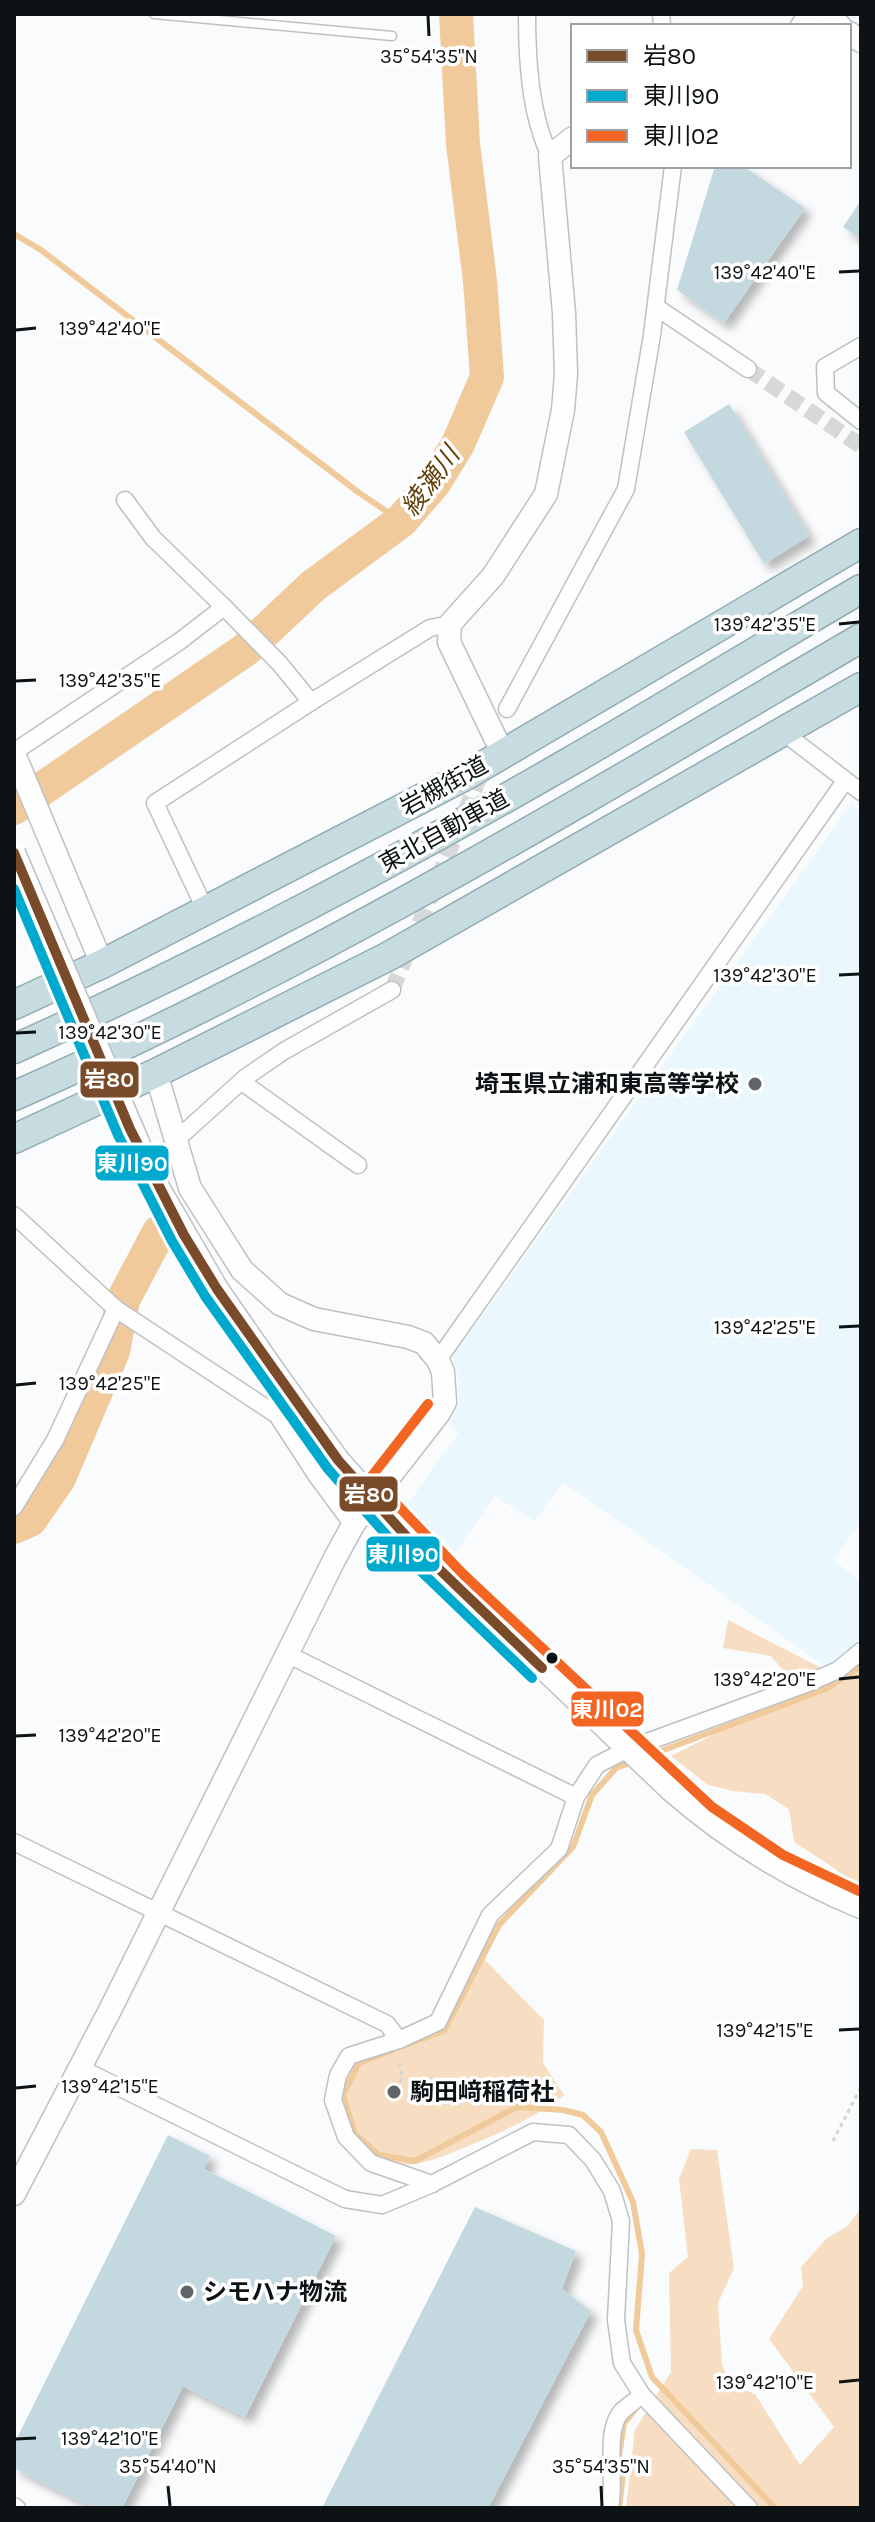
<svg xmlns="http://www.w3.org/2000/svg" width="875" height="2522" viewBox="0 0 875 2522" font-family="Karla,'Noto Sans JP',sans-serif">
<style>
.built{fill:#eaf8fd}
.green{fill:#f7dec2}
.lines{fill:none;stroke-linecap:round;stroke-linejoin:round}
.stream{stroke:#f1ca9b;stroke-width:6}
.river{stroke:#f1ca9b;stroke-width:34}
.building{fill:#c4d9df;filter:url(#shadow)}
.street-tunnel{stroke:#d6d8d9;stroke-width:16;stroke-dasharray:16 8;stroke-linecap:butt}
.lane-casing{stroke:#bec1c3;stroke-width:11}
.street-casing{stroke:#bec1c3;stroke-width:19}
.secondary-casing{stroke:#bec1c3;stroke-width:25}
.highway-casing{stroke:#93acb1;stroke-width:31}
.path{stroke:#d2d3d3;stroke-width:3;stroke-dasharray:4 4;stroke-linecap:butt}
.lane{stroke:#fefeff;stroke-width:8}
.street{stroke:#fefeff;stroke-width:16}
.secondary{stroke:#fefeff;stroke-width:22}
.highway{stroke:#c6dce1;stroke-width:28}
.secondary-bridge-casing{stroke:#bec1c3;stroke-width:25;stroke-linecap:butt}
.secondary-bridge{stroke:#fefeff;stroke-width:22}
.bus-1-casing{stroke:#fff;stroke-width:16}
.bus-2-casing{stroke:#fff;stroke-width:16}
.bus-3-casing{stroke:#fff;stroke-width:16}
.bus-1{stroke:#7a4b2a;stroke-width:10}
.bus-2{stroke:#00a9ce;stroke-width:10}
.bus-3{stroke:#f26522;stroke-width:10}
.ticks{fill:none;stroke:#0d1315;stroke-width:3}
.poi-dot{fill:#606466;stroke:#fff;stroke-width:3}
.bus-dot{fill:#0d1315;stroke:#fff;stroke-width:3}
.labels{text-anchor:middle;stroke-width:7;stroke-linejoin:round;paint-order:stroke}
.street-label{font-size:24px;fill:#0d1315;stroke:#fff}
.poi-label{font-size:24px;font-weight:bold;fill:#0d1315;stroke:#fff;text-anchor:start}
.water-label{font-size:26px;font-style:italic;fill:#644009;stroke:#fff}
.ticks-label{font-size:20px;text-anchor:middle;fill:#0d1315;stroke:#fff;stroke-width:7;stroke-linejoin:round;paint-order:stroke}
.line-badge{stroke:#fff;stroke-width:3}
.badge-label{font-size:22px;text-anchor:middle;font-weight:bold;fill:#fff}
</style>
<defs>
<filter id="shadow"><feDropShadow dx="7" dy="7" stdDeviation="4" flood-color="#0004"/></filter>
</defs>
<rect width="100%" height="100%" fill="#fafbfc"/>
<polygon class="built" points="851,804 861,812 861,1521 834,1560 861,1582 861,1638 829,1669 563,1482 535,1521 495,1496 456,1552 406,1506 459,1432 449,1426 460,1400 459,1382 453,1356"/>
<g class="green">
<polygon points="728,1620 825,1670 861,1653 861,1891 834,1868 794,1842 789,1809 765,1794 733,1791 708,1785 671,1756 800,1691 771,1656 723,1648"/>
<path d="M478,1953L544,2020L543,2063L564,2095C536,2117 506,2130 473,2144C431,2162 383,2184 354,2134C338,2106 337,2096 350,2065L441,2027Z"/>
<polygon points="691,2149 717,2150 734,2268 718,2303 722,2364 729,2384 755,2394 800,2465 834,2427 769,2339 803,2286 801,2267 827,2238 848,2226 861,2208 861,2508 626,2508 635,2430 671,2372 669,2273 688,2257 679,2179"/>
</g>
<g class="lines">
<g class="stream">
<polyline points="14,234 41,250 358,492 401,521"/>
<polyline points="645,1757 826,1689 861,1666"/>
<polyline points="405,2045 444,2031 499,1925 573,1847 592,1795 616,1768 635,1761"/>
<polyline points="391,2051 359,2063 343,2095 355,2134 379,2155 415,2161 517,2107 563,2110 583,2115 601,2132 633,2202 642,2254 636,2330 652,2377 775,2508"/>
<polyline points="619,2508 623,2475 619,2455 624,2423 637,2407"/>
</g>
<g class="river">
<polyline points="14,808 245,650 313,586 401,521 434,483 458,444 487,377 480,281 463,144 456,14"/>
<polyline points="14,1527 30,1520 59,1478 113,1351 123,1300 159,1232"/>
</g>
</g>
<g class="building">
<polygon points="715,166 743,166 805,208 724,323 677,290"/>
<polygon points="861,200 861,239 843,227"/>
<polygon points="729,404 809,536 764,564 684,432"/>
<polygon points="168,2135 210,2156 204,2169 336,2236 245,2417 183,2386 122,2508 95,2508 14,2468 14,2444"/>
<polygon points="475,2207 576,2251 562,2289 591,2311 488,2508 322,2508"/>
</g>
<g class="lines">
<g class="street-tunnel">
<polyline points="748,369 861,446"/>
<polyline points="392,990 484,766"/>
</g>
<defs>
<polyline id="lane" points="154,14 392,36"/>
<g id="street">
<path d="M527,14C527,60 530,114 550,156"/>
<polyline points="661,14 662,26"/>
<polyline points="656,307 748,369"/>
<polyline points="861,346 825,367 826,393 861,421"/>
<polyline points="311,702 430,628 450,624"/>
<polyline points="507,709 626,489 652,335 673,166"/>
<polyline points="783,732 861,792"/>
<polyline points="14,752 180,641 224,607 153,538 125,500"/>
<polyline points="206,911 155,803 311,702 280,664 224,607"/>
<polyline points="242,1082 358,1165"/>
<polyline points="176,1140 246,1077 284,1051 392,990"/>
<polyline points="14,1215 116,1309 277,1415 316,1475 353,1525"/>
<polyline points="438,1360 845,781"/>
<polyline points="14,1507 55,1440 116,1309"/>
<polyline points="287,1654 576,1797"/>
<polyline points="14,1842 387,2024 399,2040"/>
<polyline points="80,2068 345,2199 382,2205 432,2184"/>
<polyline points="14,2506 17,2508"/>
<path d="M610,2508C616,2483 604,2431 621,2412C627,2406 635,2401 642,2395"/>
<polyline points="749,2508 642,2395 622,2363 616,2320 621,2221 612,2191 593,2160 569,2135 533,2132 432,2184 371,2163 346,2137 333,2100 338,2075 349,2056 399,2040 438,2022 490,1915 559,1849 576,1797 597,1765 628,1749 811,1682 838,1670 861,1651"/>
</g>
<g id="secondary">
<polyline points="824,14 840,26"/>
<polyline points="802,26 810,14"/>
<polyline points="849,33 861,41"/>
<polyline points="14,754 102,964"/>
<polyline points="503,754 449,642 450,624 493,576 546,494 563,410 566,374 564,313 550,156 573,138"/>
<path d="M276,1374L338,1460L414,1545L670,1789C727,1839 790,1878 861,1907"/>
<polyline points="14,2194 109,2012 335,1558 353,1525 372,1499 439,1413 445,1402 443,1372 438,1360 424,1343 408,1337 314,1319 280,1304 242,1270 190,1188 156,1073"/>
</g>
<g id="highway">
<polyline points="14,1005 102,964 467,775 861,543"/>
<path d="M14,1049C204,964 389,866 569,762C667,706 763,646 861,589"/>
<path d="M14,1096C308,967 584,800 861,638"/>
<polyline points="14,1139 156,1073 389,956 861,687"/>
</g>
</defs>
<use href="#lane" class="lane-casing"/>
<use href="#street" class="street-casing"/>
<use href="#secondary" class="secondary-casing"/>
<use href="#highway" class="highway-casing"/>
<g class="path">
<polyline points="398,2090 402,2077 399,2059"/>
<polyline points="833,2141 861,2087"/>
</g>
<use href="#lane" class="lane"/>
<use href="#street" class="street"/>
<use href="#secondary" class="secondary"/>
<use href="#highway" class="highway"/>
<defs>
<polyline id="secondary-bridge" points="14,853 155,1182 217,1289 276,1374"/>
</defs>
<use href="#secondary-bridge" class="secondary-bridge-casing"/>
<use href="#secondary-bridge" class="secondary-bridge"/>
<defs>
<polyline id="bus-1" points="14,853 130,1129 184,1235 217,1289 338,1460 414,1545 542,1668"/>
<polyline id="bus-2" points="14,889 118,1135 172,1241 205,1296 328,1469 404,1555 532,1678"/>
<g id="bus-3">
<polyline points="382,1489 463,1574 712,1807 783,1855 861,1892"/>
<polyline points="361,1490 428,1404"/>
</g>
</defs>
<use href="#bus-1" class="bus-1-casing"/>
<use href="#bus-2" class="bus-2-casing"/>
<use href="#bus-3" class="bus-3-casing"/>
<use href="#bus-1" class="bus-1"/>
<use href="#bus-2" class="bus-2"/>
<use href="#bus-3" class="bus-3"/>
</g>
<path class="ticks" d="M428,16L429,36M839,272L859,271M16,330L36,328M839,624L859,622M16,681L36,680M839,975L859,974M16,1033L36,1032M839,1327L859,1326M16,1385L36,1383M839,1679L859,1677M16,1736L36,1735M839,2030L859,2029M16,2088L36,2086M839,2382L859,2380M16,2439L36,2438M168,2486L170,2506M601,2486L602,2506"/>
<g class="poi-dot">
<circle cx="755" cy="1084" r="8"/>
<circle cx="394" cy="2092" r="8"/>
<circle cx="187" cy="2292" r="8"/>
</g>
<circle class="bus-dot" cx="552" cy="1658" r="7"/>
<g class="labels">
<g class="street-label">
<text transform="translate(444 786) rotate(-29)" y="8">岩槻街道</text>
<text transform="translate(444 831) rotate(-29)" y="8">東北自動車道</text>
</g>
<g class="poi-label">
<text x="739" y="1092" text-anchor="end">埼玉県立浦和東高等学校</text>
<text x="410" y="2100">駒田﨑稲荷社</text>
<text x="203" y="2300">シモハナ物流</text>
</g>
<g class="water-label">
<text transform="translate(430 481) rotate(-54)" y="9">綾瀬川</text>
</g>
</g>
<g class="ticks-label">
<text x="429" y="63">35°54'35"N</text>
<text x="765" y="279">139°42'40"E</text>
<text x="110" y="335">139°42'40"E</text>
<text x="765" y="631">139°42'35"E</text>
<text x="110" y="687">139°42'35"E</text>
<text x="765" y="982">139°42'30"E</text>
<text x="110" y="1039">139°42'30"E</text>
<text x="765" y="1334">139°42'25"E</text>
<text x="110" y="1390">139°42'25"E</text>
<text x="765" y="1686">139°42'20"E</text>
<text x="110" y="1742">139°42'20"E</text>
<text x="765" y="2037">139°42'15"E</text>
<text x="110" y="2093">139°42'15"E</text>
<text x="765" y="2389">139°42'10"E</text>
<text x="110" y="2445">139°42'10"E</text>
<text x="168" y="2473">35°54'40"N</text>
<text x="601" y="2473">35°54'35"N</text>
</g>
<g class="line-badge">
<rect x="79" y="1060" width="61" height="39" rx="8" fill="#7a4b2a"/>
<rect x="94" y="1144" width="76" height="38" rx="8" fill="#00a9ce"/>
<rect x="338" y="1475" width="61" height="38" rx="8" fill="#7a4b2a"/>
<rect x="365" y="1535" width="76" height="38" rx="8" fill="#00a9ce"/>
<rect x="570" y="1690" width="75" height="38" rx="8" fill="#f26522"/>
</g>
<g class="badge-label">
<text x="109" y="1087">岩80</text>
<text x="132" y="1171">東川90</text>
<text x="369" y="1502">岩80</text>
<text x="403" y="1562">東川90</text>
<text x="607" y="1717">東川02</text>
</g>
<rect width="875" height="2522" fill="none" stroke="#0d1315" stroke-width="32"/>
<rect x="571" y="24" width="280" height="144" fill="#ffffff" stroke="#9ea1a1" stroke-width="2"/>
<rect x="587" y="50" width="40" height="12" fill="#7a4b2a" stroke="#9ea1a1" stroke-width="2"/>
<text x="643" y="64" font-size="24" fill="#0d1315">岩80</text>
<rect x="587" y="90" width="40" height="12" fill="#00a9ce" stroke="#9ea1a1" stroke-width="2"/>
<text x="643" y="104" font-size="24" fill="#0d1315">東川90</text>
<rect x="587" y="130" width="40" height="12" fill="#f26522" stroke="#9ea1a1" stroke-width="2"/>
<text x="643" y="144" font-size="24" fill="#0d1315">東川02</text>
</svg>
